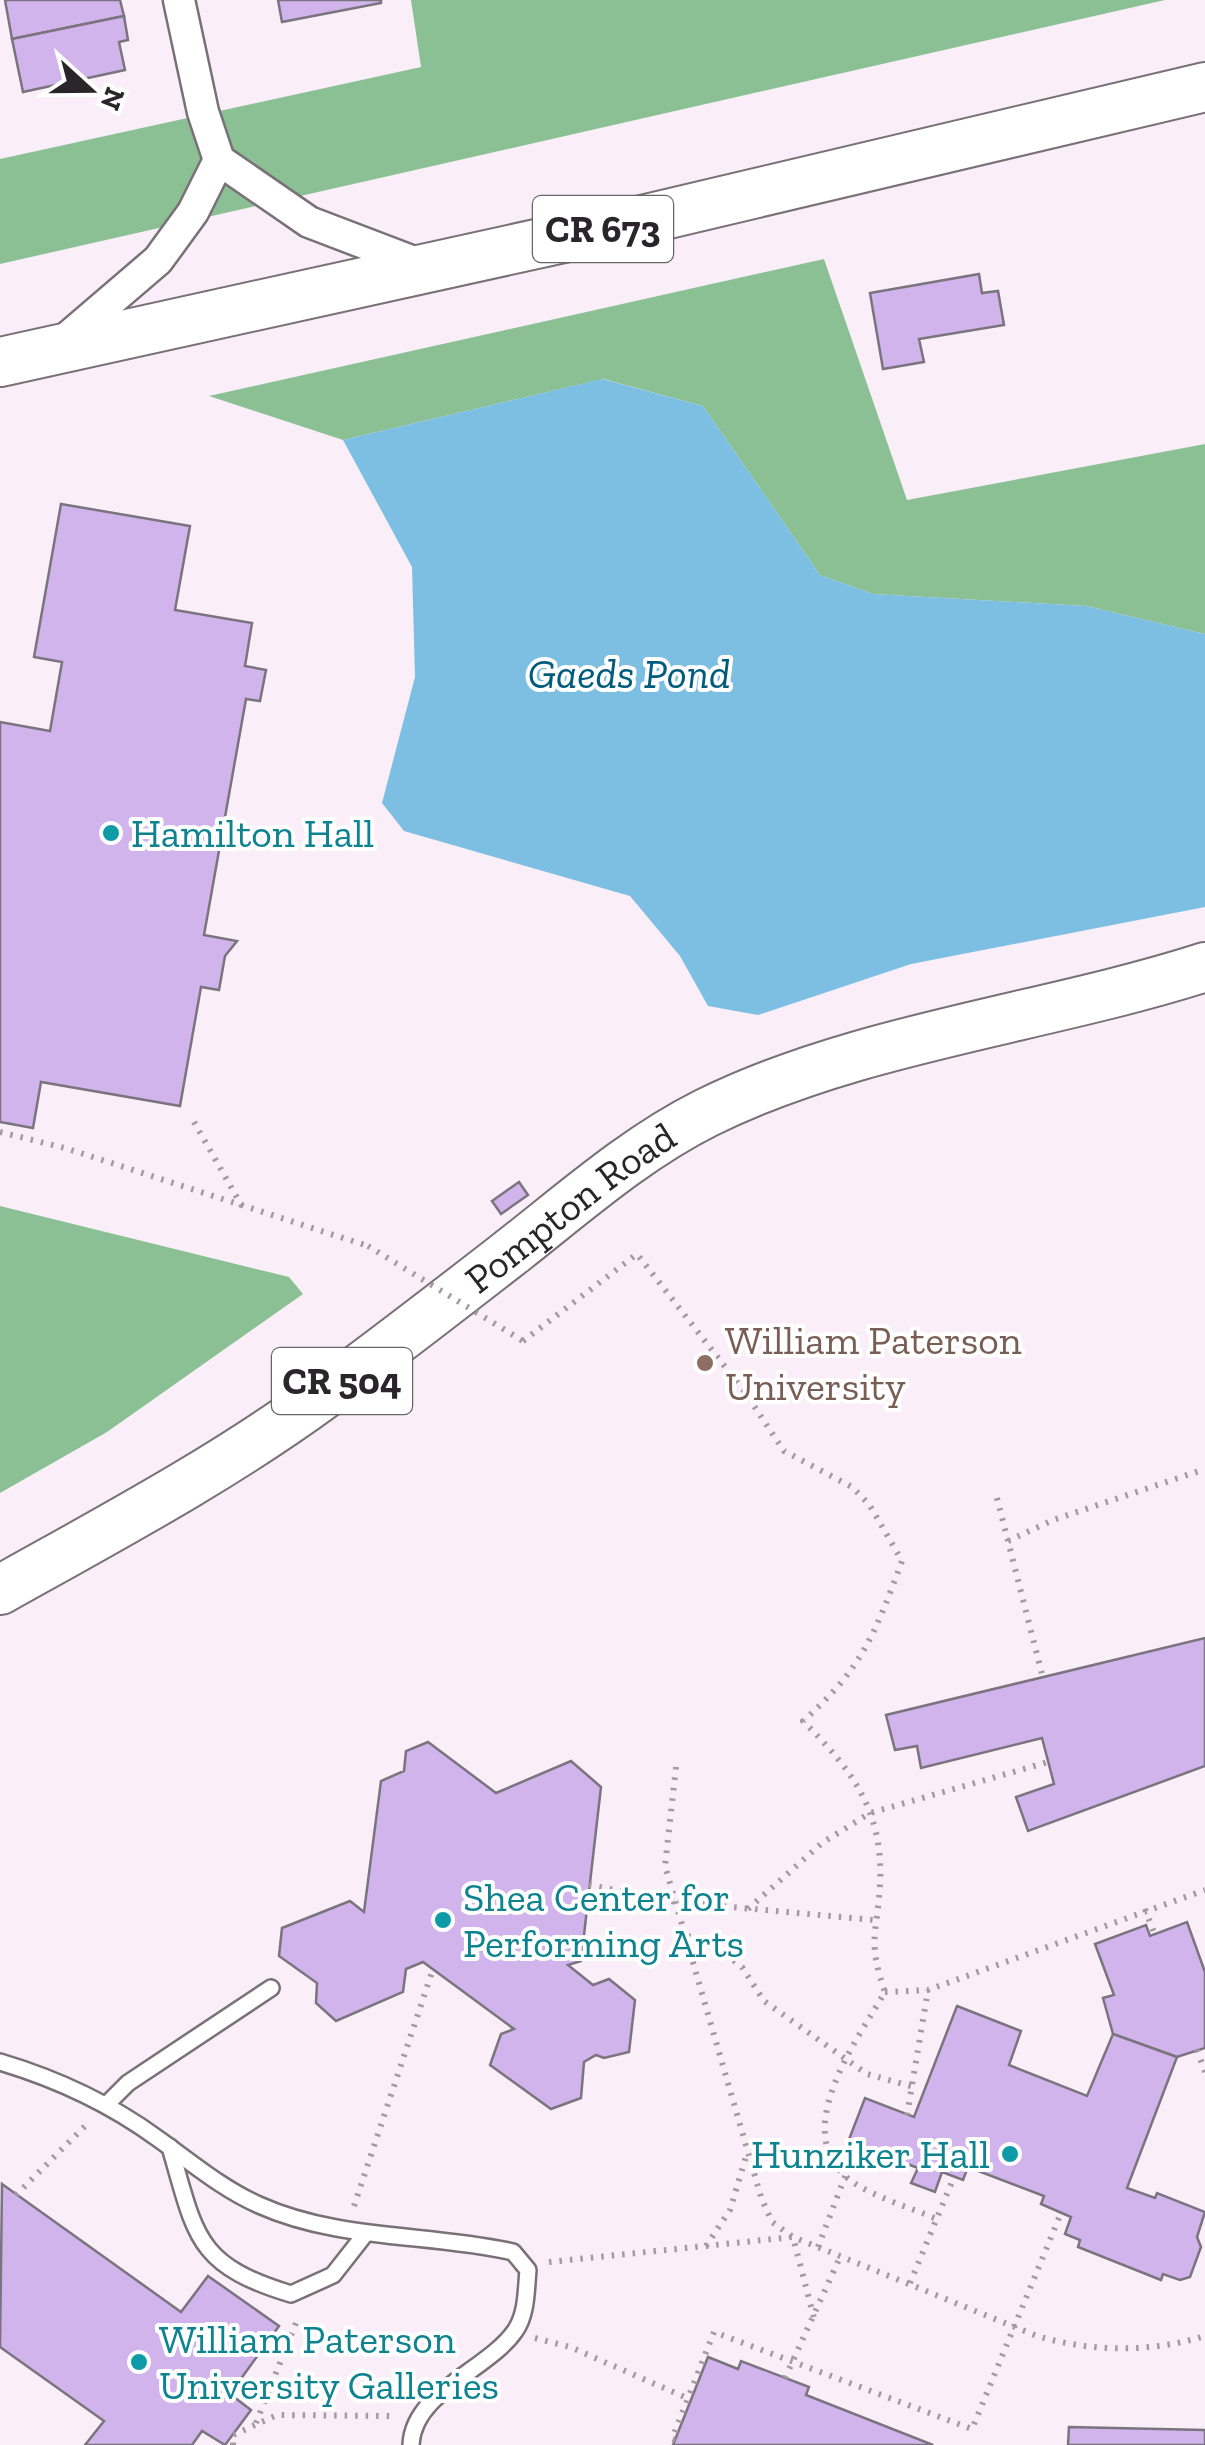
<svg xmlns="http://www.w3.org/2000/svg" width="1205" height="2445" viewBox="0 0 1205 2445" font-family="'Zilla Slab',serif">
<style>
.forest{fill:#8bc095}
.water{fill:#7dbfe2}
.building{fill:#d1b4ec;stroke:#79747e;stroke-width:2.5}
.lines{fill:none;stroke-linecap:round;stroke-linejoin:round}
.service-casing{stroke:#797078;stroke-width:20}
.minor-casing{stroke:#797078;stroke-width:35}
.primary-casing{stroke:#797078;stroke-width:52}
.path{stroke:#a39aa2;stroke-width:6;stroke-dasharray:2.5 8;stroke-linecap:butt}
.service{stroke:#fff;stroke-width:15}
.minor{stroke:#fff;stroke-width:30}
.primary{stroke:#fff;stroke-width:48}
.path-bridge{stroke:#a39aa2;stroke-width:6;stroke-dasharray:2.5 8;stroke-linecap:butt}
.culture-dot{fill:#0f9aa8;stroke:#fff;stroke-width:4}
.education-dot{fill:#8d6e63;stroke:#fff;stroke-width:4}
.labels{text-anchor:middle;stroke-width:8;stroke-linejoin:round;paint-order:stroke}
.shield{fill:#fff;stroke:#696669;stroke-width:2.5}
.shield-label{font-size:38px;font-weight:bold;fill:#292529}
.culture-label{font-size:40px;fill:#0d838f;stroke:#fff;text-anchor:start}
.street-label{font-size:40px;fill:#292529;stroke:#fff}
.education-label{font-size:40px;fill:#785e54;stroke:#fff;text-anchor:start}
.water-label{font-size:42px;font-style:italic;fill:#015b7d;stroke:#fff}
</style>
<rect width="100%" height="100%" fill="#faeff9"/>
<g class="forest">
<polygon points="411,0 1165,0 0,264 0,159 421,67"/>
<polygon points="824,259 907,500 1205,444 1205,634 1086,606 873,594 820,575 703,406 603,379 343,440 209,396"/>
<polygon points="0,1206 289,1277 303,1294 107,1432 0,1493"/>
</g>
<polygon class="water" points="602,379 703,406 820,575 873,594 1086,606 1205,634 1205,907 911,964 758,1015 708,1006 680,956 630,896 404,831 382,803 415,677 412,567 343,440"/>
<g class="building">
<polygon points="5,0 120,0 124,16 12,39"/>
<polygon points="278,0 381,0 381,3 282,22"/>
<polygon points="124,16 128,40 119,42 125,70 23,92 12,39"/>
<polygon points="979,274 982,293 998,291 1004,325 919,339 924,362 883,369 870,293"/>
<polygon points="61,504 190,526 175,610 252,623 245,666 266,670 260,701 246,699 204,935 237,941 225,956 219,990 201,987 180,1106 41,1082 33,1128 0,1122 0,722 50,731 62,662 34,657"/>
<polygon points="519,1182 528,1195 501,1214 492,1201"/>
<polygon points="1205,1638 1205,1766 1028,1831 1016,1797 1054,1784 1042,1738 921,1768 917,1746 895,1750 886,1715"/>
<polygon points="428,1742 496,1793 571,1761 601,1787 581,1961 568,1965 593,1985 609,1979 635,2000 629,2052 604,2058 596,2055 584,2062 581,2098 551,2109 490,2065 501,2034 514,2029 423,1962 406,1969 403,1992 336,2021 316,2003 317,1983 279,1956 282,1928 350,1901 364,1912 381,1781 404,1771 406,1751"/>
<polygon points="1187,1922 1205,1972 1205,2048 1177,2057 1113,2034 1103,1998 1114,1995 1095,1944 1146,1925 1150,1936"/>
<polygon points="957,2006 1021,2031 1009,2065 1087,2096 1113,2034 1177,2057 1127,2188 1155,2198 1157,2193 1205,2212 1197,2237 1201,2247 1190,2277 1180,2280 1163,2274 1161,2280 1078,2247 1080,2240 1065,2234 1071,2217 1041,2204 1044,2196 968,2167 963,2180 942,2172 935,2192 911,2183 918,2168 848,2142 865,2098 914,2117"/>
<polygon points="2,2184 181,2312 208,2276 279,2326 230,2394 251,2410 225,2445 202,2431 192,2445 85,2445 104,2421 0,2347"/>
<polygon points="708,2357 738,2369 741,2361 809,2387 806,2395 933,2445 673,2445"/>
<polygon points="1069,2427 1205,2430 1205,2445 1068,2445"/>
</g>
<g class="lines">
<defs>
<g id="service">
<path d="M0,2062C57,2079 109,2103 157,2138C191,2162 221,2188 259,2205C339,2241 429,2233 513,2252L528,2270C526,2290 527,2314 515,2331C488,2370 413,2392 411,2445"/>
<polyline points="106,2105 128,2083 271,1988"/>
<path d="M170,2147C196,2236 195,2265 291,2294L333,2275L366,2233"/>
</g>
<g id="minor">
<polyline points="179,0 203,112 219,160 309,222 427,267"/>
<polyline points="60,344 158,260 193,212 219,160"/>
</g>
<g id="primary">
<polyline points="0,362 600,230 1205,87"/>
<path id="s1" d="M0,1590C109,1529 222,1469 323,1395C388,1348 452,1298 515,1249C576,1201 636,1148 706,1113C857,1038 1043,1019 1205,967"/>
</g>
</defs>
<use href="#service" class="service-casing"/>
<use href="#minor" class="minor-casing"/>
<use href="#primary" class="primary-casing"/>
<g class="path">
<polyline points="194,1122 243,1208"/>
<polyline points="0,1132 65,1148 368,1246"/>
<path d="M523,1341L637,1254L744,1391L784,1451L852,1487L869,1504L902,1561C875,1633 863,1668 803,1721C852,1770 884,1811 880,1885C877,1934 867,1941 885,1992C856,2042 785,2136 854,2183C879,2199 912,2208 939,2220"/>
<polyline points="997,1498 1043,1678"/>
<polyline points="1008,1541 1053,1520 1205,1469"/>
<path d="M676,1767L665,1866L761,2197L772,2222L793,2237L1037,2336C1092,2352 1149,2353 1205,2336"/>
<polyline points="589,1885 677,1902 874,1920"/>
<polyline points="748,1909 822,1843 870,1813 1048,1762"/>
<polyline points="1145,1909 1155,1935"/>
<polyline points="688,1936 713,1944 742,1967 764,2001 867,2074 914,2087"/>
<polyline points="885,1992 928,1990 1205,1890"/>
<polyline points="1197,2050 1205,2072"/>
<polyline points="907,2115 928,1990"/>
<polyline points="16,2195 87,2124"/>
<polyline points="354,2206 433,1969"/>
<polyline points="706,2246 730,2210 747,2153"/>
<polyline points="818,2247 846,2174"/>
<polyline points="549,2262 793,2237 814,2318"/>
<polyline points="910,2283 954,2177"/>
<polyline points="535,2338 570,2347 687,2398"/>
<polyline points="785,2378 841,2255"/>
<polyline points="256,2423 298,2318"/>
<polyline points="675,2440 672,2439 714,2332 972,2429 1061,2213"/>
<polyline points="233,2445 233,2435 277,2415 392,2416"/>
</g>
<use href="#service" class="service"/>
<use href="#minor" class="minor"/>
<use href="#primary" class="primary"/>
<polyline class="path-bridge" points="368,1246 523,1341"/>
</g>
<g class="culture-dot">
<circle cx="111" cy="833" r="10"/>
<circle cx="443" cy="1920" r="10"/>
<circle cx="1010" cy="2154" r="10"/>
<circle cx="139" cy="2362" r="10"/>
</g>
<circle class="education-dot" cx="705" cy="1363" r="10"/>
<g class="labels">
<g class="shield">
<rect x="533" y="196" width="140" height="66" rx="8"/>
<rect x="272" y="1348" width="140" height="66" rx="8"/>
</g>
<g class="shield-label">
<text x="603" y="242">CR 673</text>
<text x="342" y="1394">CR 504</text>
</g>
<g class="culture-label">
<text x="131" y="847">Hamilton Hall</text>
<text x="463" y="1911">Shea Center for<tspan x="463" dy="46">Performing Arts</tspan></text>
<text x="990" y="2168" text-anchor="end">Hunziker Hall</text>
<text x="159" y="2353">William Paterson<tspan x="159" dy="46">University Galleries</tspan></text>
</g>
<g class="street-label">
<text dy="14" stroke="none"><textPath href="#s1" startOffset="688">Pompton Road</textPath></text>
</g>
<g class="education-label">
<text x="725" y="1354">William Paterson<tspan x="725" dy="46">University</tspan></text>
</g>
<g class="water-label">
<text x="629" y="688">Gaeds Pond</text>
</g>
</g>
<g transform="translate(90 90) rotate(111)" stroke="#ffffff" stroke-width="8" paint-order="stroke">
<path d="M0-8L18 38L0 25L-18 38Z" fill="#292529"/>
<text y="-15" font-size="28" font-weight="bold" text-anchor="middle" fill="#292529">N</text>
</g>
</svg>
